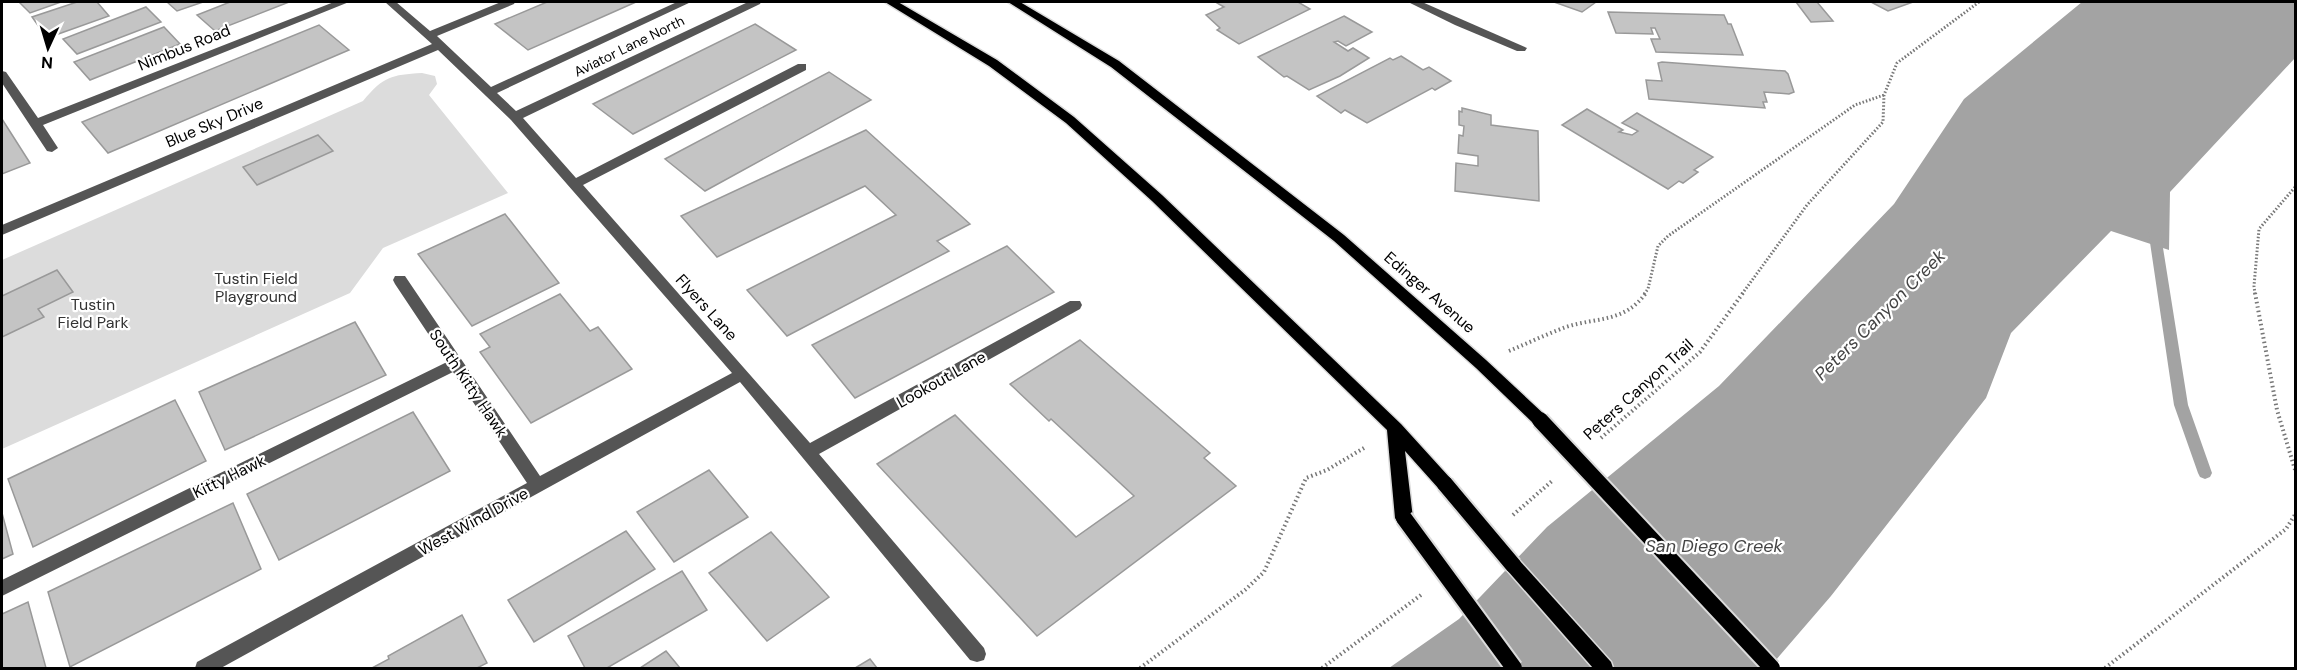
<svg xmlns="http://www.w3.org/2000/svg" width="2297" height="670" viewBox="0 0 2297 670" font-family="'DM Sans',sans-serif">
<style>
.green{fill:#dcdcdc}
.water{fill:#a3a3a3}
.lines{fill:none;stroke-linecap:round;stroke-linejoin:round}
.stream{fill:#a3a3a3;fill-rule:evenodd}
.building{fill:#c4c4c4;stroke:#999;stroke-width:1.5}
.major-casing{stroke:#dbdbdb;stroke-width:3}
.path-far1{stroke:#777;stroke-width:3;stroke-dasharray:1.5 2;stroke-linecap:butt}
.path{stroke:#777;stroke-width:4;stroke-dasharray:1.5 3;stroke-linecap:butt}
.minor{fill:#555;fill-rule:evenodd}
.major{fill:#000;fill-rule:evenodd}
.major-bridge-casing{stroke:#dbdbdb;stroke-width:20;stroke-linecap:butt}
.major-bridge{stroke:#000;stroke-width:16}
.labels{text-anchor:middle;stroke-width:4.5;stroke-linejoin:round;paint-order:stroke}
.far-street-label{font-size:14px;fill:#000;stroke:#fff}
.street-label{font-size:16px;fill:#000;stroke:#fff}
.park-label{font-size:16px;fill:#333;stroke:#fff}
.water-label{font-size:18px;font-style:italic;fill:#444;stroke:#fff}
</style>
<rect width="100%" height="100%" fill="#fff"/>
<path class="green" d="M422,73L435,76L437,84L429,95L508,193L383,248L350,293L2,449V260L363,101C384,76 391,75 422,73Z"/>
<polygon class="water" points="2082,2 2295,2 2295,58 2170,192 2169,250 2111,231 2011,333 1986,398 1831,596 1769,668 1389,668 1459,619 1547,527 1719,386 1894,204 1964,99"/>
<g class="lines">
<polygon class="stream" points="2154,225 2160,229 2188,405 2212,473 2210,477 2205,479 2200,477 2198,473 2174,405 2148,229"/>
</g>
<g class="building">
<polygon points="19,2 61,2 30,13"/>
<polygon points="77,2 97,2 109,16 47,38 32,17"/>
<polygon points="167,2 203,2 177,11"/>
<polygon points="230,2 289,2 215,31 197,15"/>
<polygon points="547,2 636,2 528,50 495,24"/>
<polygon points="1220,2 1298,2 1310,9 1239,44 1217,30 1220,28 1206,15 1224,7 1217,3"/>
<polygon points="1554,2 1596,2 1582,12"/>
<polygon points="1796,2 1817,2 1833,21 1811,22"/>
<polygon points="1871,2 1913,2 1888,11"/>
<polygon points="146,7 161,22 77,54 63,39"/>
<polygon points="1608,12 1724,15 1728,24 1731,24 1743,55 1656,52 1651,39 1660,39 1655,28 1651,28 1653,34 1616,33"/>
<polygon points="1344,16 1372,32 1346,46 1338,41 1334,42 1348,51 1353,48 1369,58 1340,76 1309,90 1287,76 1284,77 1258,57"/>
<polygon points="755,24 796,50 633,134 593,104"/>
<polygon points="319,25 349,50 108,153 82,122"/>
<polygon points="164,27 180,44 90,80 74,62"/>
<polygon points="1401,56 1423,70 1429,67 1451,81 1435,90 1432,88 1367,123 1345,110 1341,113 1317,96 1390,58 1393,60"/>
<polygon points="1662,62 1785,71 1788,74 1794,92 1789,94 1764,92 1767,102 1763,102 1765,108 1649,99 1646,80 1662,81 1658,63"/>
<polygon points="829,72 871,100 705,191 665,159"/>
<polygon points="1462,108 1491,115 1491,125 1538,131 1539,201 1455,191 1456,163 1478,166 1478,156 1458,153 1459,135 1463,136 1464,126 1459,125 1459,111 1462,112"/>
<polygon points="1587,109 1623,130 1619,132 1632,135 1638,131 1622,123 1637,113 1713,157 1694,170 1698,172 1683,183 1679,181 1668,189 1562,125"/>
<polygon points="2,119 30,163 2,174"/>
<polygon points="866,130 970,224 937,241 949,251 787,336 747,290 896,215 865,186 717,257 681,216"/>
<polygon points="318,135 333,151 257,185 243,167"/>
<polygon points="505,214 559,283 472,326 418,254"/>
<polygon points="1007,246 1054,292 855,398 812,345"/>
<polygon points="57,270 73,292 38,309 44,317 2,337 2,296"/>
<polygon points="560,294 590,331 598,327 632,369 531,423 480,352 490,347 480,334"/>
<polygon points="355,322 386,375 225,450 199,392"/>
<polygon points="1080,340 1210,453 1204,458 1236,486 1037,636 877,464 955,415 1076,537 1134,496 1051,419 1049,421 1010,384"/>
<polygon points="175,400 206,461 33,547 8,479"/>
<polygon points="413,412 450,471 279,560 247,494"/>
<polygon points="709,470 748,517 674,562 637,512"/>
<polygon points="233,503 261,569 70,667 48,592"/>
<polygon points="2,513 13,554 2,559"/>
<polygon points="626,531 655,569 534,642 508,600"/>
<polygon points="771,532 829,597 767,641 709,573"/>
<polygon points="682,571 707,610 607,668 585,668 568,636"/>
<polygon points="28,602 46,668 2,668 2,614"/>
<polygon points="462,615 487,663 477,668 372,668 389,659 388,656"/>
<polygon points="666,651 680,668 640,668"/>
<polygon points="870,659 877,668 855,668"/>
</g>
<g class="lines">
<defs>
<g id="major">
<polygon points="885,2 898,2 997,60 1074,117 1162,195 1401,424 1451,479 1453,484 1451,489 1445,491 1439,489 1405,451 1413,518 1410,523 1404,525 1398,523 1395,518 1387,430 1152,201 1066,123 989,66"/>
<polygon points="1008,2 1020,2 1119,61 1344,235 1486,360 1546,416 1548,420 1546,424 1540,426 1534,424 1476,368 1334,241 1111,67"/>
<polygon points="1513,558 1519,560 1611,662 1613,668 1593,668 1507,570 1504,565 1507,560"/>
</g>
</defs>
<use href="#major" class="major-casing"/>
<g class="path-far1">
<polyline points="1644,294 1648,289 1658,246 1668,236 1855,105 1884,95"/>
<polyline points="1742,294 1807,205 1883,122 1884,95 1897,63 1979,2"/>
<polyline points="2255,294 2254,286 2259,229 2296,186"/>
</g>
<g class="path">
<polyline points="2255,293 2277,410 2296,473"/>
<path d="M1509,351C1528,343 1547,334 1566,327C1597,317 1624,323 1646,293"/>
<polyline points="1601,438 1700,352 1743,293"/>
<polyline points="1513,515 1552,481"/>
<polyline points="1140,668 1245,590 1264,572 1306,478 1327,470 1364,448"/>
<polyline points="1322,668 1421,595"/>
<polyline points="2105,668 2286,529 2296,513"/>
</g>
<g class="minor">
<polygon points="334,2 349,2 43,125 58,148 52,152 47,151 2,83 2,71 6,72 38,118"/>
<polygon points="385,2 396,2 430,31 501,2 515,2 514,4 437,36 491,87 677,2 691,2 497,93 516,111 748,2 761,2 760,4 523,118 576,178 798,64 806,64 806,70 583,185 810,443 1070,301 1080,301 1082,305 1080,309 819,454 984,648 986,654 984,660 977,662 970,660 740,382 221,668 195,668 197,662 527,483 453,372 2,596 2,580 447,362 395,284 393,280 395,276 405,276 540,476 732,373 511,120 438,50 2,235 2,225 432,44"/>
<polygon points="1408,2 1422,2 1527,48 1525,51 1517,51 1455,25"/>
</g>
<use href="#major" class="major"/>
<defs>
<g id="major-bridge">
<polyline points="1540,420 1772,668"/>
<polyline points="1445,484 1513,565"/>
<polyline points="1404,518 1514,668"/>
</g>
</defs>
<use href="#major-bridge" class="major-bridge-casing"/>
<use href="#major-bridge" class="major-bridge"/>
</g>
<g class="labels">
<g class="far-street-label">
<text transform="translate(629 46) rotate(-26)" y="5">Aviator Lane North</text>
</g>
<g class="street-label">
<text transform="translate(184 47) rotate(-22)" y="6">Nimbus Road</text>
<text transform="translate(214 122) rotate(-23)" y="6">Blue Sky Drive</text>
<text transform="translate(1430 292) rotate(41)" y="6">Edinger Avenue</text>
<text transform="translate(707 307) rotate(48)" y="6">Flyers Lane</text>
<text transform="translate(941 379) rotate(-29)" y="6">Lookout Lane</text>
<text transform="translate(469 383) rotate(56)" y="6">South Kitty Hawk</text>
<text transform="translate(1638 389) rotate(-42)" y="6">Peters Canyon Trail</text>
<text transform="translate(229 476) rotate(-26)" y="6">Kitty Hawk</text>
<text transform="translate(473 521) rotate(-29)" y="6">West Wind Drive</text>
</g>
<g class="park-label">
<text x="256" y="284">Tustin Field<tspan x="256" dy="18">Playground</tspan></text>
<text x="93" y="310">Tustin<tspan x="93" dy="18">Field Park</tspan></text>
</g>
<g class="water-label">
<text transform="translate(1880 315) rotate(-45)" y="6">Peters Canyon Creek</text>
<text x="1714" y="552">San Diego Creek</text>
</g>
</g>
<rect width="2297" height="670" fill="none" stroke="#000000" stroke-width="6"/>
<g transform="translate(48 48) rotate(184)" stroke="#ffffff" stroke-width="4.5" paint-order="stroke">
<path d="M0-4.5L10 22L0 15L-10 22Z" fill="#000000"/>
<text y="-9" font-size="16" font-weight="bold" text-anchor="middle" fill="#000000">N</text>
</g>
</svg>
